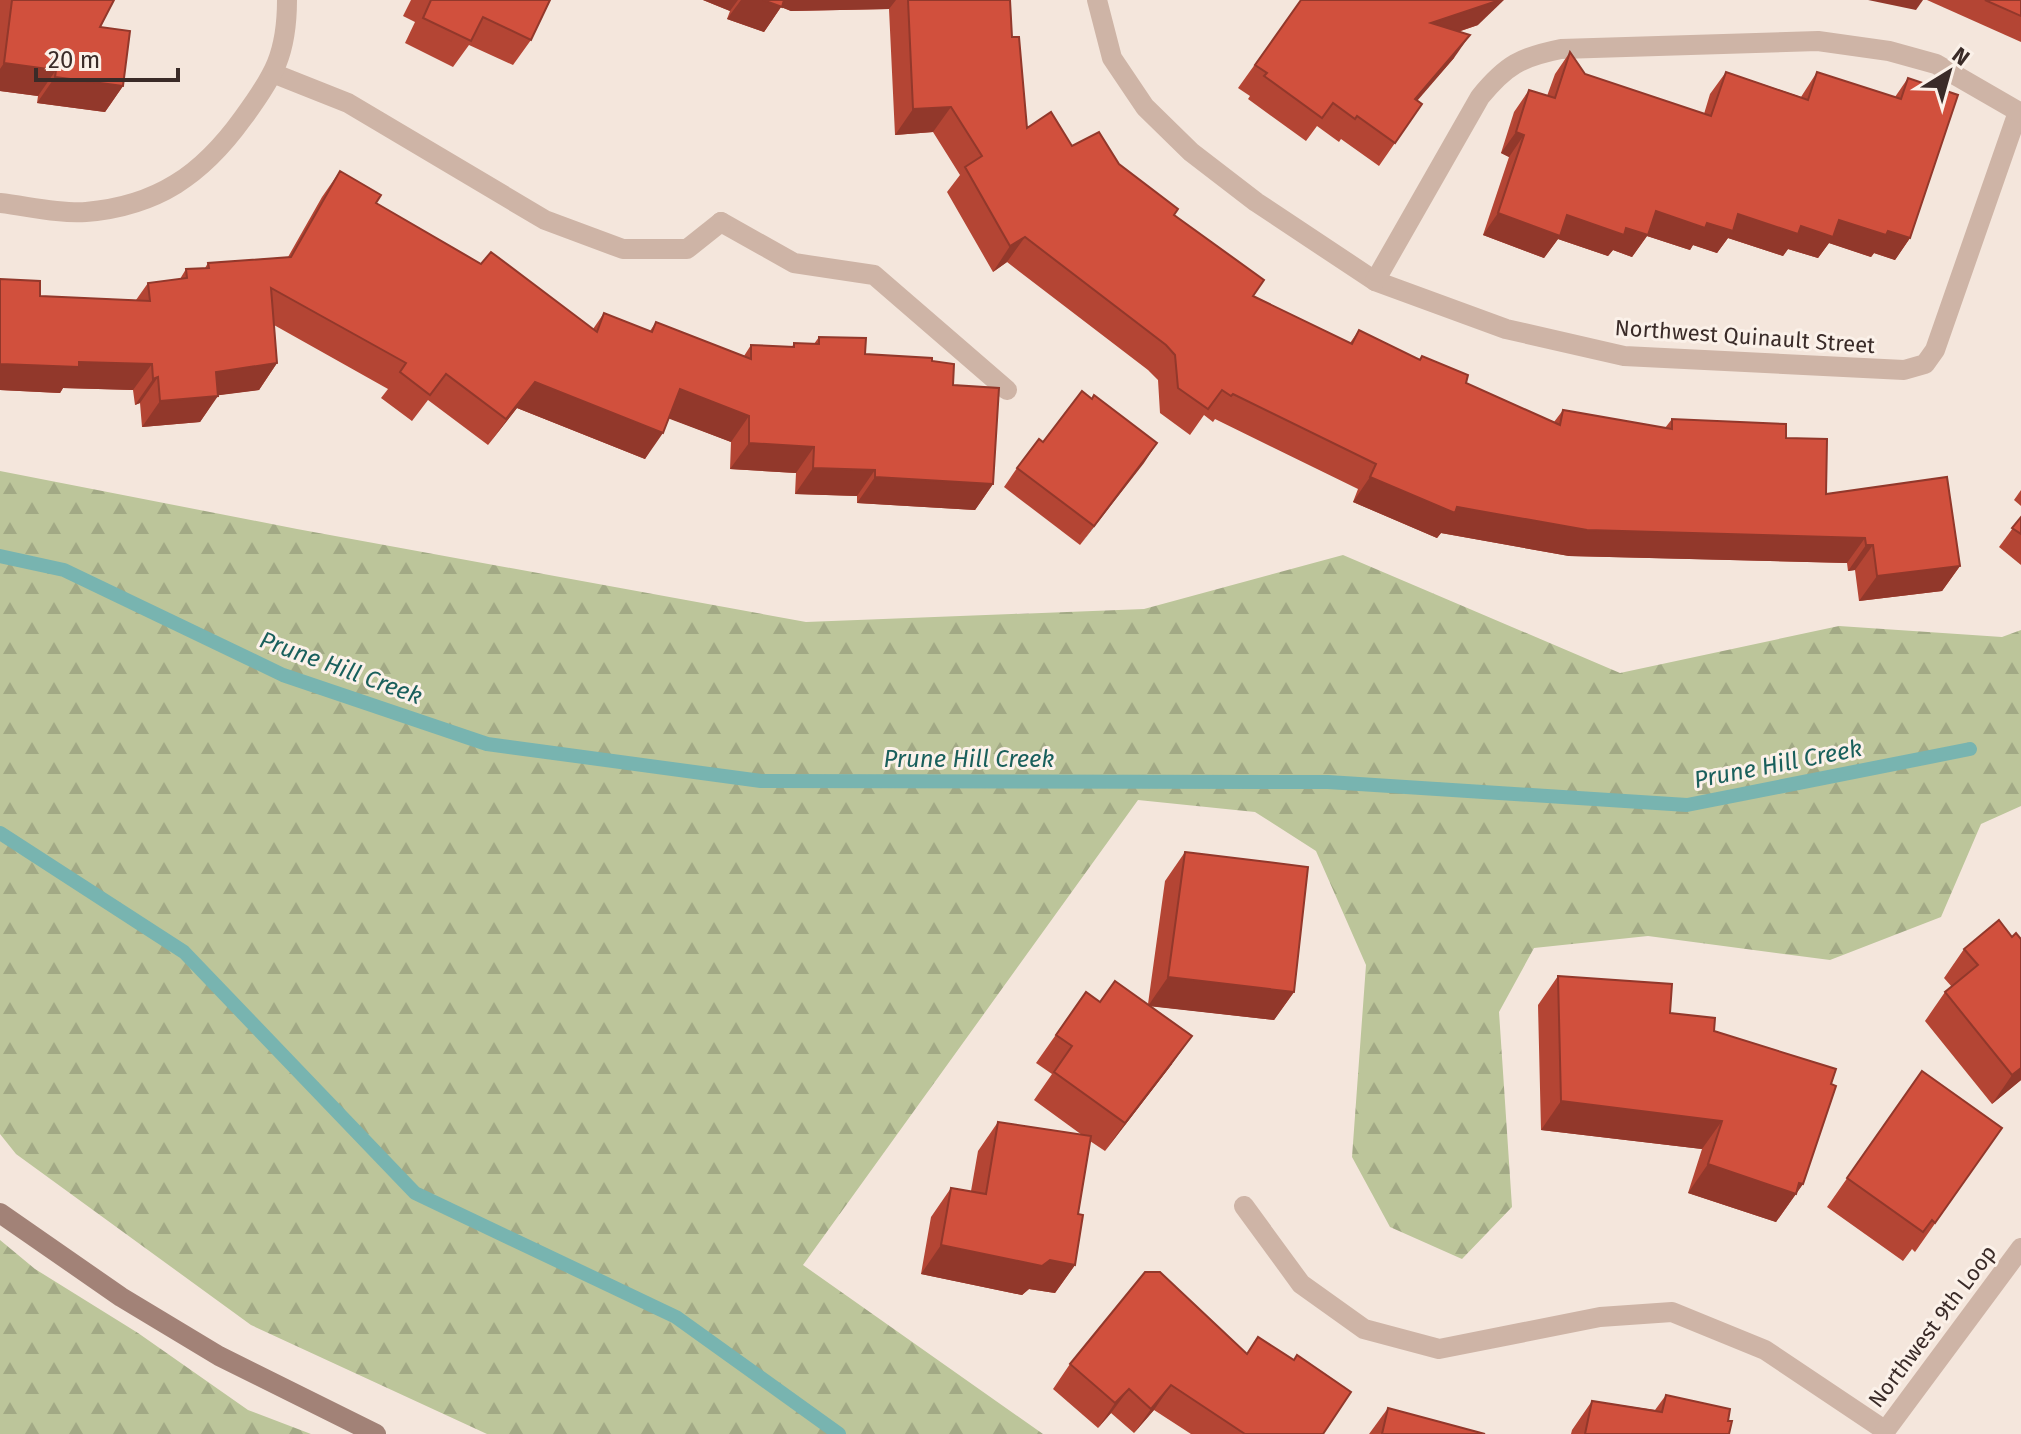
<svg xmlns="http://www.w3.org/2000/svg" width="2021" height="1434" viewBox="0 0 2021 1434" font-family="'Fira Sans',sans-serif">
<style>
.forest{fill:url(#forest-firs)}
.lines{fill:none;stroke-linecap:round;stroke-linejoin:round}
.stream{stroke:#78b4b0;stroke-width:14}
.lane{stroke:#ceb4a6;stroke-width:20}
.street{stroke:#ceb4a6;stroke-width:20}
.secondary{stroke:#a28277;stroke-width:20}
.wall{fill:#b44534}
.shaded-wall{fill:#92382b}
.building{fill:#d1503d;stroke:#92382b;stroke-width:2}
.labels{text-anchor:middle;stroke-width:6;stroke-linejoin:round;paint-order:stroke}
.street-label{font-size:22px;fill:#3a2b28;stroke:#fbf1e9}
.water-label{font-size:24px;font-style:italic;fill:#195f5c;stroke:#fbf1e9}
</style>
<defs>
<pattern id="forest-firs" width="22" height="20" patternUnits="userSpaceOnUse" patternTransform="scale(2)"><rect width="22" height="20" fill="#bcc59a"/><path d="M5 1l3.5 6h-7zM16 11l3.5 6h-7z" fill="#a2a985"/></pattern>
</defs>
<rect width="100%" height="100%" fill="#f4e6dc"/>
<g class="forest">
<polygon points="0,471 297,529 806,622 1144,609 1343,555 1620,673 1839,626 2002,637 2021,630 2021,806 1981,824 1941,917 1830,960 1648,936 1534,948 1499,1012 1512,1207 1462,1259 1390,1227 1352,1157 1366,965 1316,851 1255,812 1138,800 803,1265 1043,1434 487,1434 251,1325 16,1154 0,1134"/>
<polygon points="0,1240 35,1269 138,1333 248,1410 311,1434 0,1434"/>
</g>
<g class="lines">
<g class="stream">
<polyline points="0,556 64,570 283,675 487,744 761,781 1328,782 1687,805 1970,749"/>
<polyline points="0,833 184,952 415,1193 676,1317 839,1434"/>
</g>
<polyline class="lane" points="721,222 794,263 874,275 1007,390"/>
<g class="street">
<polyline points="1097,0 1112,58 1145,107 1191,152 1256,202 1375,281 1506,329 1624,356 1904,370 1925,364 1935,350 2018,112"/>
<polyline points="275,74 348,103 545,220 623,249 687,249 721,222"/>
<path d="M0,203C27,206 59,214 86,212C157,206 202,175 243,118C274,76 287,54 287,0"/>
<path d="M1375,281L1480,97C1506,65 1521,57 1561,49L1818,41L1889,51L1936,64L2021,113"/>
<polyline points="1244,1206 1301,1284 1364,1329 1439,1349 1600,1317 1672,1312 1765,1350 1883,1429"/>
<polyline points="1883,1434 2021,1248"/>
</g>
<polyline class="secondary" points="0,1213 121,1297 219,1356 376,1434"/>
</g>
<g class="wall">
<polygon points="0,0 114,0 100,27 123,86 105,112 37,103 38,96 0,91"/>
<polygon points="411,0 550,0 531,40 513,65 469,45 453,67 405,43 415,22 403,16"/>
<polygon points="703,0 1010,0 1012,37 1027,128 1119,164 1174,215 1253,296 1350,343 1359,330 1420,360 1422,356 1466,383 1554,422 1563,410 1665,428 1672,419 1786,438 1826,494 1960,566 1942,591 1859,601 1855,570 1848,571 1847,563 1569,556 1441,533 1437,538 1353,502 1358,489 1215,419 1213,422 1204,415 1190,435 1160,413 1158,380 1148,370 1007,262 993,272 947,192 960,175 933,132 895,135 889,9 791,11 781,7 764,32 727,19 730,11"/>
<polygon points="1301,0 1478,25 1458,32 1454,58 1417,100 1422,104 1379,166 1341,139 1339,142 1317,126 1306,141 1248,99 1250,96 1238,88"/>
<polygon points="1927,0 2021,0 2021,42"/>
<polygon points="1570,52 1585,74 1704,114 1710,94 1726,72 1801,97 1817,72 1895,97 1908,78 1910,238 1895,260 1874,253 1871,257 1829,243 1818,258 1788,249 1783,256 1728,238 1717,253 1693,245 1690,250 1647,236 1632,257 1613,250 1608,256 1558,239 1544,258 1483,235 1509,157 1501,153 1514,112 1529,90 1547,96 1555,74"/>
<polygon points="340,171 376,203 593,329 604,313 650,331 656,322 744,356 751,345 792,347 794,343 814,344 819,337 865,354 932,361 953,385 993,484 975,510 857,503 857,496 795,494 796,473 730,469 731,442 669,418 645,459 517,408 488,445 428,400 412,421 381,398 388,389 274,325 277,363 259,390 218,395 200,422 142,427 140,403 135,405 133,390 63,388 60,393 0,390 0,279 40,296 136,300 148,283 180,279 186,269 205,268 208,263 288,257 322,197"/>
<polygon points="1157,443 1080,545 1004,487 1017,468"/>
<polygon points="2021,490 2021,506 2014,500"/>
<polygon points="2021,517 2021,565 1999,547"/>
<polygon points="1185,852 1294,992 1274,1020 1151,1006 1172,1064 1105,1151 1090,1141 1078,1214 1075,1265 1055,1293 1029,1289 1022,1295 921,1274 931,1217 951,1188 971,1191 978,1151 998,1122 1082,1135 1034,1100 1052,1074 1036,1063 1086,992 1100,1002 1148,1004 1165,881"/>
<polygon points="2012,937 2021,939 2021,1080 1992,1104 1925,1021 1945,992 1952,987 1944,978 1964,949"/>
<polygon points="1558,976 1670,1013 1714,1031 1831,1084 1803,1184 1776,1222 1688,1193 1702,1149 1541,1130 1538,1005"/>
<polygon points="1922,1071 2002,1128 1915,1252 1912,1249 1903,1261 1827,1207"/>
<polygon points="1145,1272 1323,1434 1191,1434 1154,1410 1134,1433 1111,1413 1098,1428 1053,1389 1070,1364"/>
<polygon points="1666,1395 1728,1421 1729,1434 1571,1434 1572,1430 1592,1401 1655,1410"/>
<polygon points="1388,1408 1485,1434 1369,1434"/>
</g>
<g class="shaded-wall">
<polygon points="703,0 738,0 730,11"/>
<polygon points="741,0 896,0 889,9 791,11 781,7 764,32 727,19"/>
<polygon points="1496,0 1504,0 1478,25 1415,46 1431,23"/>
<polygon points="1868,0 1923,0 1916,10"/>
<polygon points="1470,35 1454,58 1399,122 1415,99"/>
<polygon points="4,63 56,70 38,96 0,91 0,69"/>
<polygon points="55,77 123,86 105,112 37,103"/>
<polygon points="951,107 933,132 895,135 913,109"/>
<polygon points="1516,132 1524,135 1509,157 1501,153"/>
<polygon points="1656,211 1707,223 1738,214 1801,226 1839,220 1888,231 1910,238 1895,260 1874,253 1871,257 1829,243 1818,258 1788,249 1783,256 1728,238 1717,253 1693,245 1690,250 1647,236 1632,257 1613,250 1608,256 1558,239 1544,258 1483,235 1498,213 1567,215 1626,228"/>
<polygon points="1025,237 1007,262 993,272 1010,246"/>
<polygon points="79,362 152,364 133,390 63,388 60,393 0,390 0,364"/>
<polygon points="277,363 259,390 197,398 216,372"/>
<polygon points="158,377 140,403 135,405 153,379"/>
<polygon points="535,382 663,433 645,459 517,408 488,445"/>
<polygon points="680,389 749,416 731,442 662,416"/>
<polygon points="218,396 200,422 142,427 160,401"/>
<polygon points="749,443 814,447 796,473 730,469"/>
<polygon points="1157,443 1144,463 1080,545 1094,526"/>
<polygon points="813,468 875,470 857,496 795,494"/>
<polygon points="875,477 993,484 975,510 857,503"/>
<polygon points="1370,477 1457,507 1865,538 1847,563 1569,556 1441,533 1437,538 1353,502"/>
<polygon points="1866,545 1873,545 1855,570 1848,571"/>
<polygon points="1960,566 1942,591 1859,601 1877,576"/>
<polygon points="1168,977 1294,992 1274,1020 1148,1006"/>
<polygon points="1192,1036 1172,1064 1105,1151 1125,1123"/>
<polygon points="2021,1068 2021,1080 1992,1104 2012,1075"/>
<polygon points="1561,1101 1722,1121 1702,1149 1541,1130"/>
<polygon points="1708,1164 1799,1183 1803,1184 1776,1222 1688,1193"/>
<polygon points="941,1245 1050,1260 1075,1265 1055,1293 1029,1289 1022,1295 921,1274"/>
<polygon points="1171,1385 1154,1410 1134,1433 1151,1409"/>
<polygon points="1129,1389 1111,1413 1098,1428 1115,1403"/>
</g>
<g class="building">
<polygon points="12,0 114,0 100,27 130,31 123,86 55,77 56,70 4,63"/>
<polygon points="431,0 550,0 531,40 483,17 471,41 423,18"/>
<polygon points="763,0 784,0 782,7"/>
<polygon points="908,0 1010,0 1012,37 1019,37 1027,128 1051,112 1072,146 1099,132 1119,164 1178,209 1174,215 1264,280 1253,296 1352,344 1359,330 1420,360 1422,356 1468,375 1466,383 1560,425 1563,410 1672,429 1672,419 1786,424 1786,438 1827,439 1826,494 1947,477 1960,566 1877,576 1873,545 1866,545 1865,538 1587,530 1457,507 1455,513 1370,477 1376,464 1233,394 1231,396 1222,390 1208,409 1178,388 1175,355 1166,345 1025,237 1010,246 965,167 982,156 951,107 913,109"/>
<polygon points="1301,0 1496,0 1494,2 1431,23 1470,35 1415,99 1422,104 1395,143 1357,116 1355,119 1333,103 1322,118 1264,76 1267,73 1255,65"/>
<polygon points="1985,0 2021,0 2021,16"/>
<polygon points="1570,52 1585,74 1711,116 1726,72 1808,100 1817,72 1901,99 1908,78 1958,95 1910,238 1888,231 1886,235 1839,220 1833,237 1801,226 1798,234 1738,214 1733,231 1707,223 1705,228 1656,211 1648,235 1626,228 1624,235 1567,215 1560,236 1498,213 1524,135 1516,132 1529,90 1555,98"/>
<polygon points="340,171 381,195 376,203 481,264 491,252 597,332 604,313 652,332 656,322 751,359 751,345 794,347 794,343 819,344 819,337 866,338 865,354 932,358 932,361 954,364 953,385 999,388 993,484 875,477 875,470 813,468 814,447 749,443 749,416 680,389 663,433 535,382 506,419 446,374 430,395 400,372 406,363 271,288 277,363 216,372 218,396 160,401 158,377 153,379 152,364 79,362 79,367 0,364 0,279 40,281 40,296 150,301 148,283 187,278 186,269 209,268 208,263 291,257"/>
<polygon points="1082,391 1092,399 1094,395 1157,443 1094,526 1017,468 1039,439 1043,442"/>
<polygon points="2021,517 2021,534 2012,528"/>
<polygon points="1185,852 1308,867 1294,992 1168,977"/>
<polygon points="1999,920 2012,937 2016,933 2021,939 2021,1068 2012,1075 1945,992 1978,965 1964,949"/>
<polygon points="1558,976 1672,984 1670,1013 1715,1018 1714,1031 1836,1069 1831,1084 1836,1086 1803,1184 1799,1183 1796,1194 1708,1164 1722,1121 1561,1101"/>
<polygon points="1115,981 1192,1036 1125,1123 1054,1072 1072,1046 1056,1035 1086,992 1100,1002"/>
<polygon points="1922,1071 2002,1128 1935,1223 1932,1220 1923,1232 1847,1178"/>
<polygon points="998,1122 1091,1136 1078,1214 1083,1215 1075,1265 1050,1260 1042,1266 941,1245 951,1188 986,1194"/>
<polygon points="1145,1272 1160,1272 1247,1354 1258,1337 1294,1360 1297,1355 1351,1392 1323,1434 1245,1434 1171,1385 1151,1409 1129,1389 1115,1403 1070,1364"/>
<polygon points="1666,1395 1730,1409 1728,1421 1732,1421 1729,1434 1585,1434 1592,1401 1662,1412"/>
<polygon points="1388,1408 1485,1434 1382,1434"/>
</g>
<g class="labels">
<g class="street-label">
<text transform="translate(1745 336) rotate(4)" y="8">Northwest Quinault Street</text>
<text transform="translate(1932 1326) rotate(-53)" y="8">Northwest 9th Loop</text>
</g>
<g class="water-label">
<text transform="translate(341 668) rotate(20)" y="8">Prune Hill Creek</text>
<text x="969" y="767">Prune Hill Creek</text>
<text transform="translate(1778 764) rotate(-11)" y="8">Prune Hill Creek</text>
</g>
</g>
<g transform="translate(1949 72) rotate(37)" stroke="#fbf1e9" stroke-width="6" paint-order="stroke">
<path d="M0-6L14 30L0 20L-14 30Z" fill="#3a2b28"/>
<text y="-12" font-size="22" font-weight="bold" text-anchor="middle" fill="#3a2b28">N</text>
</g>
<path d="M36 68v12h142v-12" fill="none" stroke="#3a2b28" stroke-width="4"/>
<text x="48" y="68" font-size="24" fill="#3a2b28" stroke="#fbf1e9" stroke-width="6" paint-order="stroke">20 m</text>
</svg>
